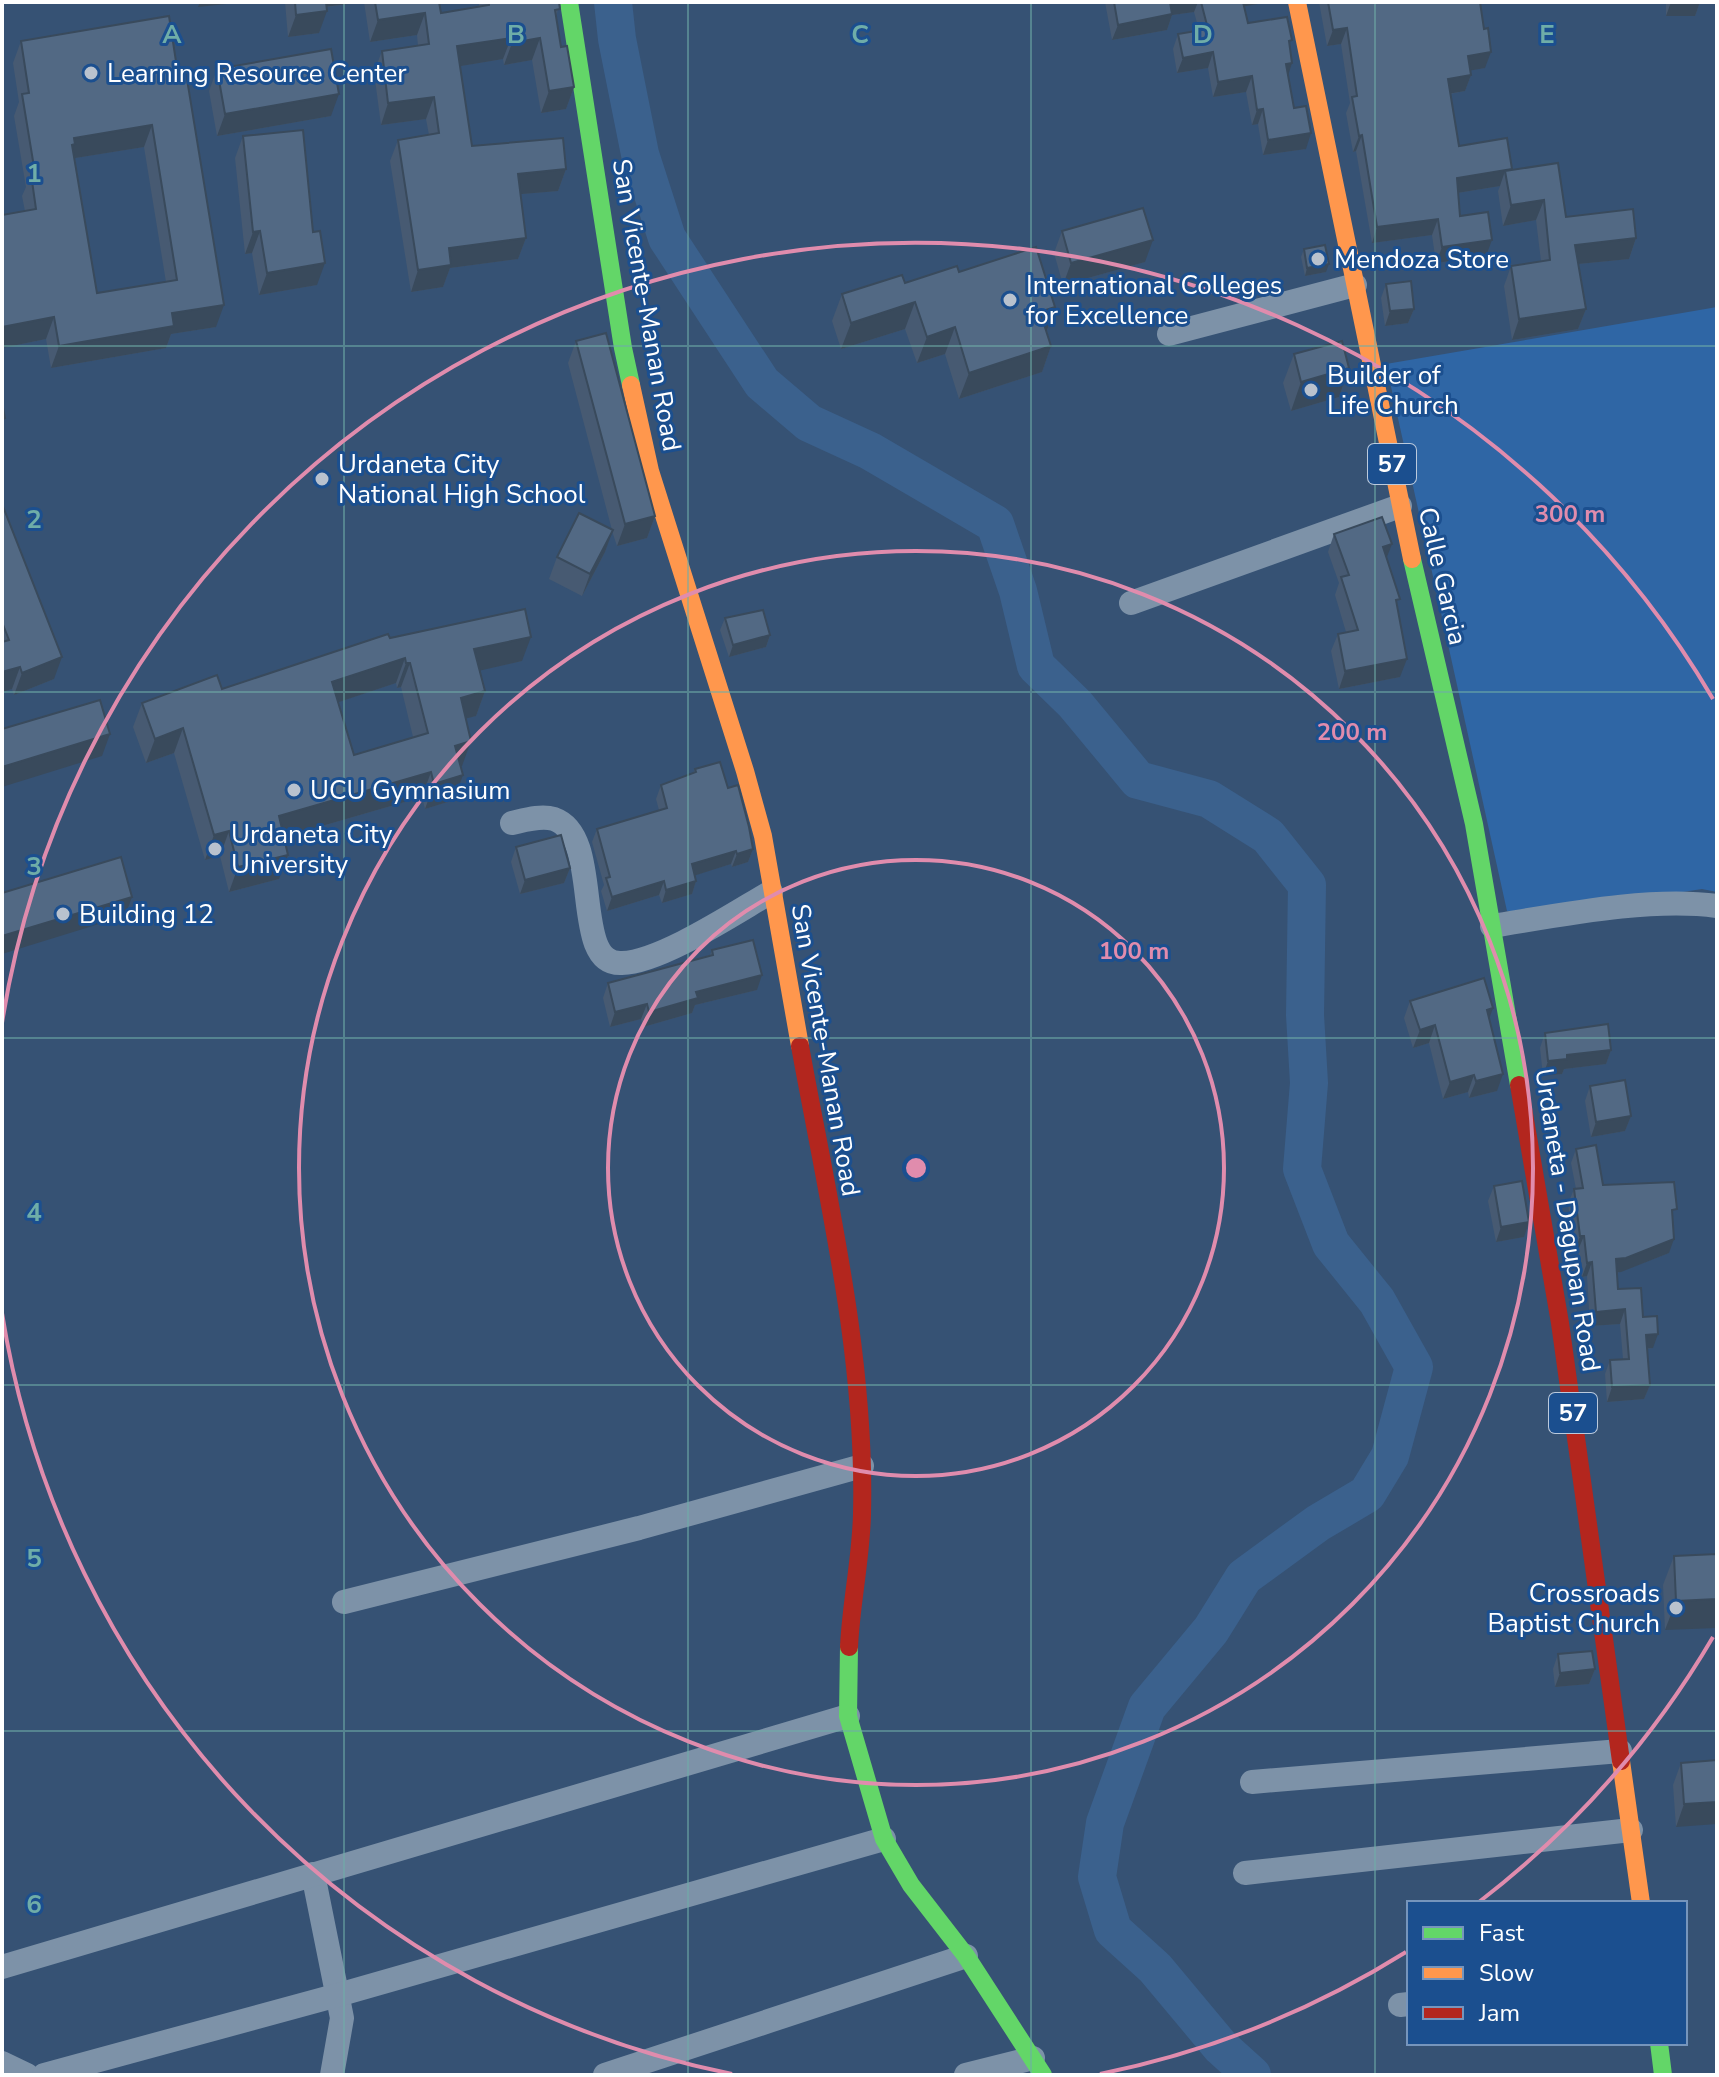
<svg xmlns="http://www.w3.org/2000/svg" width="1719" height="2077" viewBox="0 0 1719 2077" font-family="'Nunito Sans',sans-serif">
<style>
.green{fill:#2f66a5}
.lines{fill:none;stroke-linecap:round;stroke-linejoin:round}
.river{stroke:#3b618d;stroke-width:38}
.street{stroke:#7d92a8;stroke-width:24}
.fast{stroke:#63d668;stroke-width:18}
.slow{stroke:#ff974d;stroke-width:18}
.jam{stroke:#b3261e;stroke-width:18}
.wall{fill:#475a72;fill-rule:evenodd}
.shaded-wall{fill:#394a5c}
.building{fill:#526984;stroke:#394a5c;stroke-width:2;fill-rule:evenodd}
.grid{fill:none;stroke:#6fada8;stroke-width:2;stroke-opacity:0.55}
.ring{fill:none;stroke:#e08cad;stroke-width:4}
.poi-dot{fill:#b9c2ce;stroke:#1b4f8f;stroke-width:3}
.labels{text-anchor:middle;stroke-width:6;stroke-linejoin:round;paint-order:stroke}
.shield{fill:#1b4f8f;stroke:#bbcadd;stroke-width:2}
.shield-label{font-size:24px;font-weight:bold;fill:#fff}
.poi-label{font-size:26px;fill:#fff;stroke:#1b4f8f;text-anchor:start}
.street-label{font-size:26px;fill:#fff;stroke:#1b4f8f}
.grid-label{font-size:26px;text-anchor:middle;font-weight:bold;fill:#6fada8;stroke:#1b4f8f;stroke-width:6;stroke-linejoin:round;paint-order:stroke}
.centre{fill:#e08cad;stroke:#1b4f8f;stroke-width:4}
.ring-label{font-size:24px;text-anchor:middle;font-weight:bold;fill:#e08cad;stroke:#1b4f8f;stroke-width:6;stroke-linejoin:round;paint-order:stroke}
</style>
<rect width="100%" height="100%" fill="#365274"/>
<polygon class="green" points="1717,307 1717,892 1702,889 1535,915 1507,911 1386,364"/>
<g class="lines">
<polyline class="river" points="613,2 617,39 640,154 667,238 762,383 809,423 870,451 995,524 1018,591 1036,666 1075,704 1138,780 1209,799 1268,836 1307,885 1305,1015 1309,1083 1302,1169 1331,1244 1377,1301 1414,1367 1390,1456 1367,1494 1318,1523 1244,1577 1211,1630 1147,1707 1105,1823 1097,1877 1113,1930 1155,1968 1221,2047 1252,2075"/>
<g class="street">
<polyline points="1169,334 1355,285"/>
<polyline points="1131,603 1400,506"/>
<path d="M512,823C525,820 541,815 554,819C605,837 569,966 622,963C661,962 736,912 771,892"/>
<path d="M1492,926C1561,915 1648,897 1717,906"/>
<polyline points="344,1602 639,1528 862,1466"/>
<polyline points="1252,1782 1620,1751"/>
<polyline points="1245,1873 1631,1830"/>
<polyline points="313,1874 342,2018 332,2075"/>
<polyline points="2,1967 848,1716"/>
<polyline points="1400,2005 1409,2004"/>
<polyline points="2,2063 27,2075"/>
<polyline points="44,2075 338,1995 884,1839"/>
<polyline points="605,2075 966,1956"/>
<polyline points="966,2075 1033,2058"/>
</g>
<g class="fast">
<polyline points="569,2 623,348 631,385"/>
<polyline points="1412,559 1474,824 1519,1085"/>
<polyline points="849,1647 848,1716 884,1839 911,1885 966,1956 1043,2075"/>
<polyline points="1659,2043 1663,2075"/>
</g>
<g class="slow">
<polyline points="1297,2 1412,559"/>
<polyline points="631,385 650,471 745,771 763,836 800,1046"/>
<polyline points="1621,1761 1641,1903"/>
</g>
<g class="jam">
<path d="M800,1046C828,1200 866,1357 862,1514C861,1559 851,1603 849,1647"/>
<polyline points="1519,1085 1560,1323 1621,1761"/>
</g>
</g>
<g class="wall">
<polygon points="285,2 439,2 441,13 479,7 479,2 559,2 556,19 561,47 574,87 566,109 541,113 532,60 504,65 503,59 460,66 472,146 566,169 558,191 521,194 526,238 518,259 450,268 443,287 411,292 390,161 398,140 429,135 426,119 381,125 374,72 382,51 418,46 417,35 370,42 364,2 327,7 319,33 288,37"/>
<polygon points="1105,2 1269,2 1244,6 1248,23 1290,47 1288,75 1294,108 1306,149 1263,155 1258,124 1252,125 1246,92 1213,97 1208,68 1177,73 1173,49 1178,34 1199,30 1194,12 1172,15 1167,30 1112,40"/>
<polygon points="1319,2 1480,2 1485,68 1470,70 1471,75 1465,91 1450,94 1459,146 1512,169 1566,217 1636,238 1629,259 1579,264 1586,309 1578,329 1512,340 1504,286 1511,266 1541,261 1536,220 1503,226 1498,191 1500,186 1458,193 1460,216 1486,256 1436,263 1432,235 1372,243 1356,151 1353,152 1346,113 1350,103 1341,44 1327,46"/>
<polygon points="1666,2 1700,2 1695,16 1666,16"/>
<path d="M169,16L216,327L171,334L166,348L51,368L46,339L2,348V215L25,211L22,196L26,187L14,116L19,102L13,63L21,41ZM144,147L166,282L97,293L75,158Z"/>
<polygon points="217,69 331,116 217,136 209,91"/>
<polygon points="243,136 317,285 259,295 252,253 245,254 235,158"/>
<polygon points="1062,231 1145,262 1063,285 1054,253"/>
<polygon points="1304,249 1326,272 1305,276 1301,257"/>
<polygon points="959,272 1055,307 1047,331 1051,346 1042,372 959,399 945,354 917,363 905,329 841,349 832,321 842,294"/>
<polygon points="1386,284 1414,309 1408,323 1385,326 1381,298"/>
<polygon points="576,341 655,516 647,538 617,546 612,531 605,552 582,596 549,579 557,557 612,530 568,363"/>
<polygon points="1294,354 1349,368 1339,397 1291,411 1283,383"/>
<polygon points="2,504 54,679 14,695 12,689 2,692"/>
<polygon points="1334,534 1387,558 1397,606 1400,677 1339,689 1331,651 1338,634 1346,632 1335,595 1339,583 1328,552"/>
<polygon points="725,618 770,635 766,647 729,657 720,630"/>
<path d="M390,638L522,661L480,670L485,691L476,716L466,718L462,766H461L454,800L425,809L422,797L284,837L279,879L229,892L220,856L205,860L174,753L146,763L133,727L142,703L222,689ZM396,683L397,688L401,687L413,737L354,755L338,702Z"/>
<polygon points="695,769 728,788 753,849 748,862 732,867 731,864 695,875 696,881 692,894 662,903 659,895 607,911 601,891 604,885 592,842 597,829 659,810 656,799 661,785 693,773"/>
<polygon points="516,847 570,868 564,883 520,894 511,862"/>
<polygon points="712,950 757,990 695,1005 692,1013 643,1027 641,1019 610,1027 603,998 608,983 710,955"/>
<polygon points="1410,1001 1489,1019 1497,1091 1469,1098 1468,1092 1443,1099 1429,1043 1413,1048 1404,1018"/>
<polygon points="1545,1033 1611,1050 1606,1064 1564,1069 1562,1074 1543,1076 1540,1048"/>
<polygon points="1590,1086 1631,1116 1625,1131 1591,1137 1585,1101"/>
<polygon points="1576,1149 1603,1185 1673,1220 1669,1253 1617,1273 1618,1289 1643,1317 1653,1348 1647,1349 1650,1385 1644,1399 1607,1402 1605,1374 1610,1360 1623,1359 1620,1324 1590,1326 1587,1276 1582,1277 1578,1250 1575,1251 1568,1204 1574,1189 1576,1189 1571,1163"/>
<polygon points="1494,1186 1524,1237 1496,1242 1488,1201"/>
<polygon points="1717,1554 1665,1630 1663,1585 1674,1556"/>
<polygon points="1558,1654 1595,1669 1589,1684 1555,1687 1553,1669"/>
<polygon points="1717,1760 1676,1827 1673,1785 1681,1763"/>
</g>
<g class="shaded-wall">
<polygon points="200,2 245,2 198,7"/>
<polygon points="319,2 364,2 316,8"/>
<polygon points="1169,2 1198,2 1194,12 1172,15 1167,30 1112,40 1118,25"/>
<polygon points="1237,2 1269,2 1235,8"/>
<polygon points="1671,2 1700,2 1695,16 1666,16"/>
<polygon points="327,11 319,33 288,37 296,15"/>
<polygon points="425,13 417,35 370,42 378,20"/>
<polygon points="1347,28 1341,44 1327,46 1333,30"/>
<polygon points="511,38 503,59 449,68 457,46"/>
<polygon points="540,38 532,60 504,65 512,43"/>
<polygon points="1213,52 1208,68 1177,73 1183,58"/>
<polygon points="1491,52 1485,68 1462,72 1468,56"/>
<polygon points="1292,63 1287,79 1286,64"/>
<polygon points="1471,75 1465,91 1442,95 1448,79"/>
<polygon points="1252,76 1246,92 1213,97 1218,82"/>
<polygon points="574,87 566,109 541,113 549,91"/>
<polygon points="339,94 331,116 217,136 225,114"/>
<polygon points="434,97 426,119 381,125 388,103"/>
<polygon points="1263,109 1258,124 1252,125 1257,110"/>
<polygon points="152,125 144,147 69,159 74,138"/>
<polygon points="1311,133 1306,149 1263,155 1268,140"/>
<polygon points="1362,135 1356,151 1353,152 1359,136"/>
<polygon points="566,169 558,191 510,195 518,174"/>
<polygon points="1512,169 1505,171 1500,186 1451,194 1457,178"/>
<polygon points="1544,200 1536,220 1503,226 1511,205"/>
<polygon points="1438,219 1432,235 1372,243 1377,227"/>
<polygon points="260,231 252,253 245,254 253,232"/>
<polygon points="526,238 518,259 450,268 443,287 411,292 418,270 449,248"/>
<polygon points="1636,238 1629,259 1568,265 1575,245"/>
<polygon points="1153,240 1145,262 1063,285 1071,263"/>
<polygon points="1492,240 1486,256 1436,263 1442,247"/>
<polygon points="325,263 317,285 259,295 267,273"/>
<polygon points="1329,264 1326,272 1305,276 1307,268"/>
<polygon points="915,302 905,329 841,349 851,323"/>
<polygon points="224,305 216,327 171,334 166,348 51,368 59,346 172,313"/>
<polygon points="1055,307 1046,333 1040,312"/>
<polygon points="1414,309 1408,323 1385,326 1390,311"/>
<polygon points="1586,309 1578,329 1512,340 1519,319"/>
<polygon points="54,317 46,339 2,348 2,327"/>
<polygon points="955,327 945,354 917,363 927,337"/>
<polygon points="1051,346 1042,372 959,399 969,373"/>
<polygon points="1349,368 1339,397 1291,411 1301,382"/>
<polygon points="655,516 647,538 617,546 625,524"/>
<polygon points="613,530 605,552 582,596 590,574"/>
<polygon points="1392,544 1385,562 1383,547"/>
<polygon points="770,635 766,647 729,657 733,645"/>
<polygon points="531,637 522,661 465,674 474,649"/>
<polygon points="62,657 54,679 14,695 22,673"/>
<polygon points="405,658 396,683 324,707 332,682"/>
<polygon points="1407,659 1400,677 1339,689 1345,671"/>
<polygon points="406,663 410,663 401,687 397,688"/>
<polygon points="20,667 12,689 2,692 2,672"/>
<polygon points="485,691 476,716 452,722 461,698"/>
<polygon points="183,728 174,753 146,763 155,739"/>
<polygon points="110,734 102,756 2,787 2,767"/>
<polygon points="471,741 462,766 446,770 455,746"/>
<polygon points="431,772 422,797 270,841 279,816"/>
<polygon points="463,775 454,800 425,809 434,784"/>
<polygon points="229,831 220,856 205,860 214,835"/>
<polygon points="753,849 748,862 732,867 737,854"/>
<polygon points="736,851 731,864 687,878 692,864"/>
<polygon points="288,855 279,879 229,892 238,867"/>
<polygon points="570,868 564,883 520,894 525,880"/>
<polygon points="664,881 659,895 607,911 612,897"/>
<polygon points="696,881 692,894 662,903 666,890"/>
<polygon points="132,897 125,916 2,954 2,936"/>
<polygon points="762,975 757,990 695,1005 692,1013 643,1027 649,1012 696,992"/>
<polygon points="647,1004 641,1019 610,1027 615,1012"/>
<polygon points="1493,1008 1487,1025 1487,1010"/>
<polygon points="1435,1025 1429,1043 1413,1048 1420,1030"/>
<polygon points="1611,1050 1606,1064 1564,1069 1562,1074 1543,1076 1548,1061 1567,1055"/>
<polygon points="1503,1074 1497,1091 1469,1098 1476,1081"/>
<polygon points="1474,1075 1468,1092 1443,1099 1450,1082"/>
<polygon points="1631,1116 1625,1131 1591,1137 1596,1122"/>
<polygon points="1529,1222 1524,1237 1496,1242 1501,1227"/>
<polygon points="1580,1236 1584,1236 1578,1250 1575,1251"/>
<polygon points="1674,1239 1669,1253 1621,1272 1611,1273 1616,1259"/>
<polygon points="1592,1262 1587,1276 1582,1277 1587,1263"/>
<polygon points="1625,1309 1620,1324 1590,1326 1596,1312"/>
<polygon points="1658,1334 1653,1348 1640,1349 1646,1335"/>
<polygon points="1650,1385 1644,1399 1607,1402 1612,1387"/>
<polygon points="1717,1599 1717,1628 1665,1630 1676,1601"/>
<polygon points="1595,1669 1589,1684 1555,1687 1560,1673"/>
<polygon points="1717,1802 1717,1824 1676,1827 1684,1804"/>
</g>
<g class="building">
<polygon points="295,2 326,2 327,11 296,15"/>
<polygon points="375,2 439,2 441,13 489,5 489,2 559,2 560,9 555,10 561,47 567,46 574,87 549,91 540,38 512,43 511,38 457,46 472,146 563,138 566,169 518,174 526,238 449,248 451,265 418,270 398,140 439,133 434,97 388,103 382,51 429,44 425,13 378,20"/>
<polygon points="1114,2 1170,2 1172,14 1118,25"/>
<polygon points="1201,2 1243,2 1248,23 1287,17 1292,40 1289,41 1292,63 1286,64 1294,108 1306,106 1311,133 1268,140 1263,109 1257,110 1252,76 1218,82 1213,52 1183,58 1178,34 1208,29"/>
<polygon points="1328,2 1480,2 1484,29 1488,28 1491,52 1468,56 1471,75 1448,79 1459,146 1507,138 1512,169 1457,178 1460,216 1488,212 1492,240 1442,247 1438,219 1377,227 1362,135 1359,136 1352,97 1357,96 1347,28 1333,30"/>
<path d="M169,16L177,68L185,67L224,305L172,313L174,326L59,346L54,317L2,327V215L36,209L31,174L35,173L22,94L29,93L21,41ZM152,125L177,280L97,293L72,145L75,144L74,138Z"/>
<polygon points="331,49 339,94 225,114 217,69"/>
<polygon points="303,130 313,232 320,231 325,263 267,273 260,231 253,232 243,136"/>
<polygon points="1558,163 1566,217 1633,209 1636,238 1575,245 1586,309 1519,319 1511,266 1550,260 1544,200 1511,205 1505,171"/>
<polygon points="1143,208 1153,240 1071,263 1062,231"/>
<polygon points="1325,245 1329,264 1307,268 1304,249"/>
<polygon points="1036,247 1055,307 1040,312 1051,346 969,373 955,327 927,337 915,302 851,323 842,294 902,275 905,283 957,266 959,272"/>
<polygon points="1411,281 1414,309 1390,311 1386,284"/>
<polygon points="606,333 655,516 625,524 576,341"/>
<polygon points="1342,341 1349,368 1301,382 1294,354"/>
<polygon points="2,403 5,418 2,419"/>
<polygon points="2,504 62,657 22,673 20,667 2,672 2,642 9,640 2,622"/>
<polygon points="579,513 613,530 590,574 557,557"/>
<polygon points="1382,517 1392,544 1383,547 1400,599 1396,600 1407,659 1345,671 1338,634 1358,630 1341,577 1349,575 1334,534"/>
<path d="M525,609L531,637L474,649L485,691L461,698L471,741L455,746L463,775L434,784L431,772L279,816L288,855L238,867L229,831L214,835L183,728L155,739L142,703L217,675L222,689L388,634L390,638ZM405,658L406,663H410L428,733L354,755L332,682Z"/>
<polygon points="763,610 770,635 733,645 725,618"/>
<polygon points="100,700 110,734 2,767 2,729"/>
<polygon points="720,762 728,788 738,785 749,827 753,849 737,854 736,851 692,864 696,881 666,890 664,881 612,897 606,878 610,877 597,829 667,808 661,785 696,772 695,769"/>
<polygon points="561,835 570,868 525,880 516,847"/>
<polygon points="121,857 132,897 2,936 2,893"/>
<polygon points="753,940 762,975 696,992 698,998 649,1012 647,1004 615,1012 608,983 713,955 712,950"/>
<polygon points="1484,978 1493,1008 1487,1010 1503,1074 1476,1081 1474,1075 1450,1082 1435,1025 1420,1030 1410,1001"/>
<polygon points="1608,1024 1611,1050 1567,1055 1567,1059 1548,1061 1545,1033"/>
<polygon points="1625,1080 1631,1116 1596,1122 1590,1086"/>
<polygon points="1596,1145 1603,1185 1674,1182 1677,1209 1672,1210 1674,1239 1626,1258 1616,1259 1618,1289 1641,1288 1643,1317 1657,1316 1658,1334 1646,1335 1650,1385 1612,1387 1610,1360 1629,1359 1625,1309 1596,1312 1592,1262 1587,1263 1584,1236 1580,1236 1574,1189 1583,1188 1576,1149"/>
<polygon points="1522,1181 1529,1222 1501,1227 1494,1186"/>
<polygon points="1717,1554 1717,1599 1676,1601 1674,1556"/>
<polygon points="1592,1651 1595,1669 1560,1673 1558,1654"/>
<polygon points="1717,1760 1717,1802 1684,1804 1681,1763"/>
</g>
<path class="grid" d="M344,2V2075M688,2V2075M1031,2V2075M1375,2V2075M2,346H1717M2,692H1717M2,1038H1717M2,1385H1717M2,1731H1717"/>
<g class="ring">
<circle cx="916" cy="1168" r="308"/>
<circle cx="916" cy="1168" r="617"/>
<path d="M1713 1637A925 925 0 0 1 1479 1902M1406 1952A925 925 0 0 1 1100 2074M732 2074A925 925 0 0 1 2 1313M2 1023A925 925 0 0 1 1713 699"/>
</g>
<g class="poi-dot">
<circle cx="91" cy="73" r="8"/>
<circle cx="1318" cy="259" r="8"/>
<circle cx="1010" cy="300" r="8"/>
<circle cx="1311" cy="390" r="8"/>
<circle cx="322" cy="479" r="8"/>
<circle cx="294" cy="790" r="8"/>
<circle cx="215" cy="849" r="8"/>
<circle cx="63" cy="914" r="8"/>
<circle cx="1676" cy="1608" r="8"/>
</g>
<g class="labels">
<g class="shield">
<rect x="1368" y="444" width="48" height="40" rx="6"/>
<rect x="1549" y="1393" width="48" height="40" rx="6"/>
</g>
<g class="shield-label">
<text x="1392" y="472">57</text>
<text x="1573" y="1421">57</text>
</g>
<g class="poi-label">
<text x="107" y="82">Learning Resource Center</text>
<text x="1334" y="268">Mendoza Store</text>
<text x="1026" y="294">International Colleges<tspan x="1026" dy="30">for Excellence</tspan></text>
<text x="1327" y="384">Builder of<tspan x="1327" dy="30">Life Church</tspan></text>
<text x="338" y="473">Urdaneta City<tspan x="338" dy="30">National High School</tspan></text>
<text x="310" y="799">UCU Gymnasium</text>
<text x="231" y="843">Urdaneta City<tspan x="231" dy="30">University</tspan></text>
<text x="79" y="923">Building 12</text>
<text x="1660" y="1602" text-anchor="end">Crossroads<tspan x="1660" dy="30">Baptist Church</tspan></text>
</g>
<g class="street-label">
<text transform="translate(647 305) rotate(80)" y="9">San Vicente-Manan Road</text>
<text transform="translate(1443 576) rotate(77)" y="9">Calle Garcia</text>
<text transform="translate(826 1050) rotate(80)" y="9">San Vicente-Manan Road</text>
<text transform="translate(1568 1220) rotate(81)" y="9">Urdaneta - Dagupan Road</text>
</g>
</g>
<g class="grid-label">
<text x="172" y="43">A</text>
<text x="516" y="43">B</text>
<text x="860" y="43">C</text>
<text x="1203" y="43">D</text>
<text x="1547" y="43">E</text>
<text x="34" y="182">1</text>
<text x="34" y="528">2</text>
<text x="34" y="875">3</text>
<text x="34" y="1221">4</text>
<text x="34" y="1567">5</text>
<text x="34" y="1913">6</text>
</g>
<circle cx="916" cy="1168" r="12" class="centre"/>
<g class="ring-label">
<text x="1570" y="522">300 m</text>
<text x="1352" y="740">200 m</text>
<text x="1134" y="959">100 m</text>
</g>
<rect width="1719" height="2077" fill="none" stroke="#ffffff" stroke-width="8"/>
<rect x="1407" y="1901" width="280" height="144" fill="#1b4f8f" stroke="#7695bc" stroke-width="2"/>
<rect x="1423" y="1927" width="40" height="12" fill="#63d668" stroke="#7695bc" stroke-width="2"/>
<text x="1479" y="1941" font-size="24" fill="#ffffff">Fast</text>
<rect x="1423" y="1967" width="40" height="12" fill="#ff974d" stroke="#7695bc" stroke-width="2"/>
<text x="1479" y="1981" font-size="24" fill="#ffffff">Slow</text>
<rect x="1423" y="2007" width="40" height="12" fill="#b3261e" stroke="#7695bc" stroke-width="2"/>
<text x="1479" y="2021" font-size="24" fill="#ffffff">Jam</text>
</svg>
